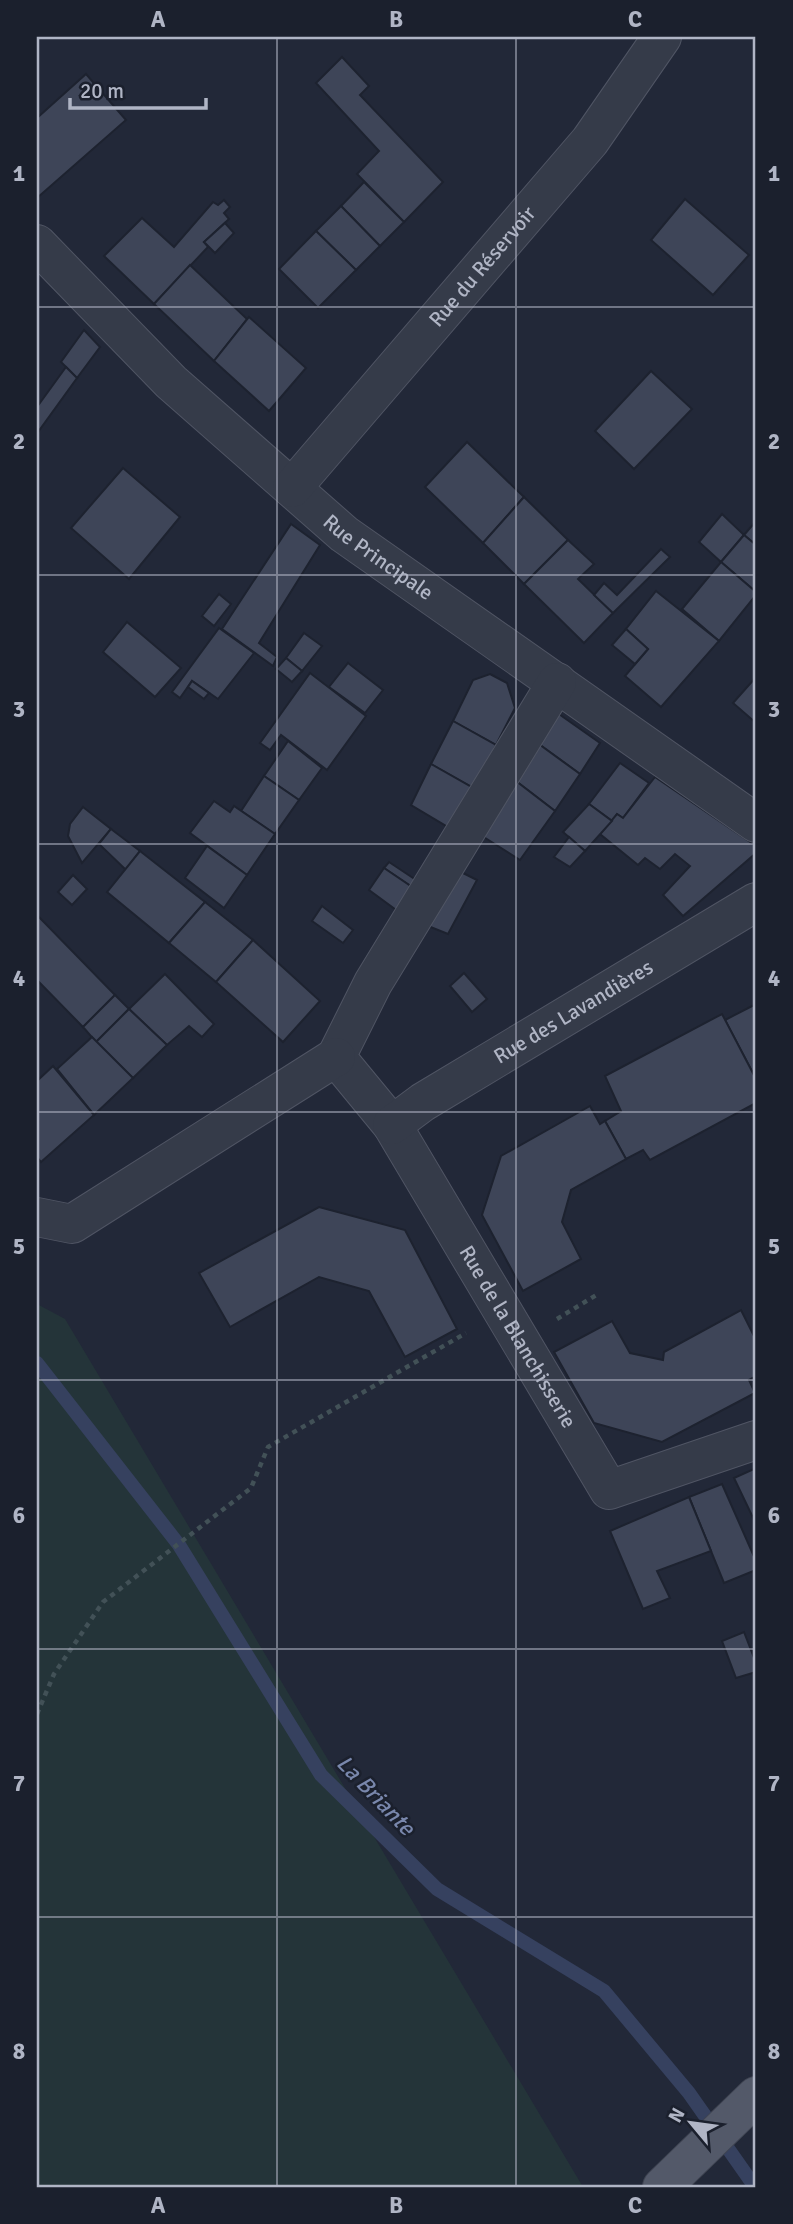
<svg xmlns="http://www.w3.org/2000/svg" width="793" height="2224" viewBox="0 0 793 2224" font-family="Signika,sans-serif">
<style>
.green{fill:#243439}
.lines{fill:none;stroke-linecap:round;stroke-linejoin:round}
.stream{stroke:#36415f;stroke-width:14}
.building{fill:#3e4558;stroke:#1d222f;stroke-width:2}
.minor-casing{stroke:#505564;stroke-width:40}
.major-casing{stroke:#3f4452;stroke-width:40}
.path{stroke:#425157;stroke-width:4.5;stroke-dasharray:5 5;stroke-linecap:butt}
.minor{stroke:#353b49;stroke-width:38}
.major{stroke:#535969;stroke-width:38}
.grid{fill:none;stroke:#b0b5c5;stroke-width:2;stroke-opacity:0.55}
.labels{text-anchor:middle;stroke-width:5;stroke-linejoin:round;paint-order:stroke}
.street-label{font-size:21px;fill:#b0b5c5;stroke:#1b202d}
.water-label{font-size:23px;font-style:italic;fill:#7987ac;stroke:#1b202d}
.neatline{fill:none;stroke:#b0b5c5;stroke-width:2.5}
.grid-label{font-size:23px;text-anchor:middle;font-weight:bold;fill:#b0b5c5}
</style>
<rect width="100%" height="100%" fill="#222838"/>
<polygon class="green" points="37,1304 65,1319 583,2187 37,2187"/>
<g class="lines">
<polyline class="stream" points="37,1363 179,1545 321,1775 437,1889 604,1991 689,2093 755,2187"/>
</g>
<g class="building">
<polygon points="342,57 369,86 360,95 443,182 404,222 357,174 379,151 316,83"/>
<polygon points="86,74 126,120 37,198 37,118"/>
<polygon points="364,182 404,222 380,246 341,206"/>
<polygon points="685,199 749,255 713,295 651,240"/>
<polygon points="224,200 230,207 224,213 229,219 204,242 208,247 154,304 104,256 142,218 174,247 213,202 218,205"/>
<polygon points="341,206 380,246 356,270 316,231"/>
<polygon points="225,223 234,233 215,253 204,242"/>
<polygon points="316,231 356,270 318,308 279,269"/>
<polygon points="190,265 247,319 214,361 154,304"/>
<polygon points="249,317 306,368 269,411 214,361"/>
<polygon points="84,330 100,347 77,378 61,362"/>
<polygon points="66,367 77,378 38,432 37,407"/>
<polygon points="651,371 692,409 634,469 595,431"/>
<polygon points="467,442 524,497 483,543 425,487"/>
<polygon points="123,468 180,517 129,579 71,528"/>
<polygon points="524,497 568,540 524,584 483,543"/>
<polygon points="722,514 744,535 721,562 699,542"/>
<polygon points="756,521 756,545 744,535"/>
<polygon points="291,524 320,545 259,643 277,657 273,666 222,629"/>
<polygon points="744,535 756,545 756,592 721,562"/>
<polygon points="568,540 594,564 578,579 613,613 584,643 524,584"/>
<polygon points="661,549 670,557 613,613 594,595 604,583 617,595"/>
<polygon points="721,562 756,592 756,595 719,641 682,609"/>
<polygon points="656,591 719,641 661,707 625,676 648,649 626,629"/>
<polygon points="219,594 231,604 214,626 202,616"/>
<polygon points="127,622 181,668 155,697 103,652"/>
<polygon points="219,628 254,653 218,699 192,681 180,698 172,692"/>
<polygon points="626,629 648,649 635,664 612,645"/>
<polygon points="304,633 322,646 302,671 286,658"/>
<polygon points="286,658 302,671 292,682 276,669"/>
<polygon points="348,663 383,690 365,713 329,687"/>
<polygon points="310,673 366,716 327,770 281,735 270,750 260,743"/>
<polygon points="490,674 507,683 515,708 496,745 453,721 473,680"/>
<polygon points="756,677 756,723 733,703"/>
<polygon points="192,681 209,693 204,699 188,687"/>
<polygon points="556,712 600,743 580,774 536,742"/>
<polygon points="453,721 496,745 475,789 431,764"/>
<polygon points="288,741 322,768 299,800 264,776"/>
<polygon points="536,742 580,774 555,811 512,778"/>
<polygon points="620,763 649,783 623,818 617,814 612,821 589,804"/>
<polygon points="431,764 475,789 453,830 411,805"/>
<polygon points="264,776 299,800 275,834 241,811"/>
<polygon points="655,777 756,846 756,853 683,916 663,895 690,866 675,854 660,869 645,858 638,865 600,834 617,814 623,818"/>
<polygon points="512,778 555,811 520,860 479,834"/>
<polygon points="214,801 230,812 234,806 275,834 247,875 190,833"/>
<polygon points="589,804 612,821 585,851 563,832"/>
<polygon points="83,807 111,829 82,863 68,836 70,824"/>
<polygon points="111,829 140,851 126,870 99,844"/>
<polygon points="569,837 585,851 570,867 554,857"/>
<polygon points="207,846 247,875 224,908 185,878"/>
<polygon points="140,851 205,902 169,943 107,892"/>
<polygon points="389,862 422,884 418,891 384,868"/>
<polygon points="384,868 418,891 403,915 369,890"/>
<polygon points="459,871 477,880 448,934 428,926"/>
<polygon points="73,875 87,889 72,905 58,892"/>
<polygon points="205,902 253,940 216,982 169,943"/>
<polygon points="322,906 353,930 343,943 312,921"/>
<polygon points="37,915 115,995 83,1027 37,980"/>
<polygon points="253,940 320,1001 283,1042 216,982"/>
<polygon points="464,973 487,999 472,1012 450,986"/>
<polygon points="165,974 214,1024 202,1037 189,1026 167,1045 129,1009"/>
<polygon points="115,995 129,1009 96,1042 83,1027"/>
<polygon points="756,1004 756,1079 725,1020"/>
<polygon points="129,1009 167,1045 133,1078 96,1042"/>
<polygon points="722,1014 756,1079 756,1103 650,1160 643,1150 626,1159 605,1121 621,1111 605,1076"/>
<polygon points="92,1037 133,1078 94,1115 57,1069"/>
<polygon points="53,1066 94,1115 41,1162 37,1157 37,1081"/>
<polygon points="590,1106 600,1124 605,1121 626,1159 571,1190 562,1222 581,1259 523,1291 482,1215 501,1156"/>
<polygon points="319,1207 405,1230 457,1329 405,1357 369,1291 319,1277 230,1327 199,1273"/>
<polygon points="741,1310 756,1340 756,1376 749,1380 755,1393 662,1442 594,1423 554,1352 612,1321 630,1353 663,1360 664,1352"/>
<polygon points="756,1468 756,1524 734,1478"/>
<polygon points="722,1484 756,1561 756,1570 724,1583 689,1497"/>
<polygon points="689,1497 711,1551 657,1571 670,1598 643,1609 610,1531"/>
<polygon points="744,1632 756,1663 756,1672 736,1678 722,1641"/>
</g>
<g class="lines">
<defs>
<g id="minor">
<path id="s1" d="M37,244L171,382L344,534L756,823"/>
<path id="s2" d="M292,488L590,141L662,37"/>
<path id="s3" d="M557,682L373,983L336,1057L392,1125L609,1490L756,1440"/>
<path id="s4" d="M392,1125L423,1102L756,902"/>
<polyline points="37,1217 72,1224 336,1057"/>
</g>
<polyline id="major" points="662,2187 756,2096"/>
</defs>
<use href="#minor" class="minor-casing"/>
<use href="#major" class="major-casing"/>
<g class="path">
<polyline points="557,1319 598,1294"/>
<polyline points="37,1714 54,1674 103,1602 251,1488 268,1447 466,1333"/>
</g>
<use href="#minor" class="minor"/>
<use href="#major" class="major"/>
</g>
<path class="grid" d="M277,37V2187M516,37V2187M37,307H756M37,575H756M37,844H756M37,1112H756M37,1380H756M37,1649H756M37,1917H756"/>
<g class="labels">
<g class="street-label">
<text dy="7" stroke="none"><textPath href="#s2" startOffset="292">Rue du Réservoir</textPath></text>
<text dy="7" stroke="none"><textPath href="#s1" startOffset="464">Rue Principale</textPath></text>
<text dy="7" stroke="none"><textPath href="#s4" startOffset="214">Rue des Lavandières</textPath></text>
<text dy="7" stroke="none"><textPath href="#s3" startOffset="770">Rue de la Blanchisserie</textPath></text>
</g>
<g class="water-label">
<text transform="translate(376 1795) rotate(46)" y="8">La Briante</text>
</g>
</g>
<rect width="793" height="2224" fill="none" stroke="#1b202d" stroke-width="77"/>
<g transform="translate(691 2123) rotate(299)" stroke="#1b202d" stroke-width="5" paint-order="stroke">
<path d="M0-5L12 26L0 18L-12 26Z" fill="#b0b5c5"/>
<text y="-10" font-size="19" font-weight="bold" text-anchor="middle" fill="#b0b5c5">N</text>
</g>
<path d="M70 98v10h136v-10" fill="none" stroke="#b0b5c5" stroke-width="3.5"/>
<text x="80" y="98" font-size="21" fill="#b0b5c5" stroke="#1b202d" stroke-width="5" paint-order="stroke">20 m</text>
<rect x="38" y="38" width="716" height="2148" class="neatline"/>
<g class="grid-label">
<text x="158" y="27">A</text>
<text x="396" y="27">B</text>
<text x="635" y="27">C</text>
<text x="19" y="181">1</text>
<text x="774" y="181">1</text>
<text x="19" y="449">2</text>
<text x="774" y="449">2</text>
<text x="19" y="717">3</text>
<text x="774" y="717">3</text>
<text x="19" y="986">4</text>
<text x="774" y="986">4</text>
<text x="19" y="1254">5</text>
<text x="774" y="1254">5</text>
<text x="19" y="1523">6</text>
<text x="774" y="1523">6</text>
<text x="19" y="1791">7</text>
<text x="774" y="1791">7</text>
<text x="19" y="2059">8</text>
<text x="774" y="2059">8</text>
<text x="158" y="2213">A</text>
<text x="396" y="2213">B</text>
<text x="635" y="2213">C</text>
</g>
</svg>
